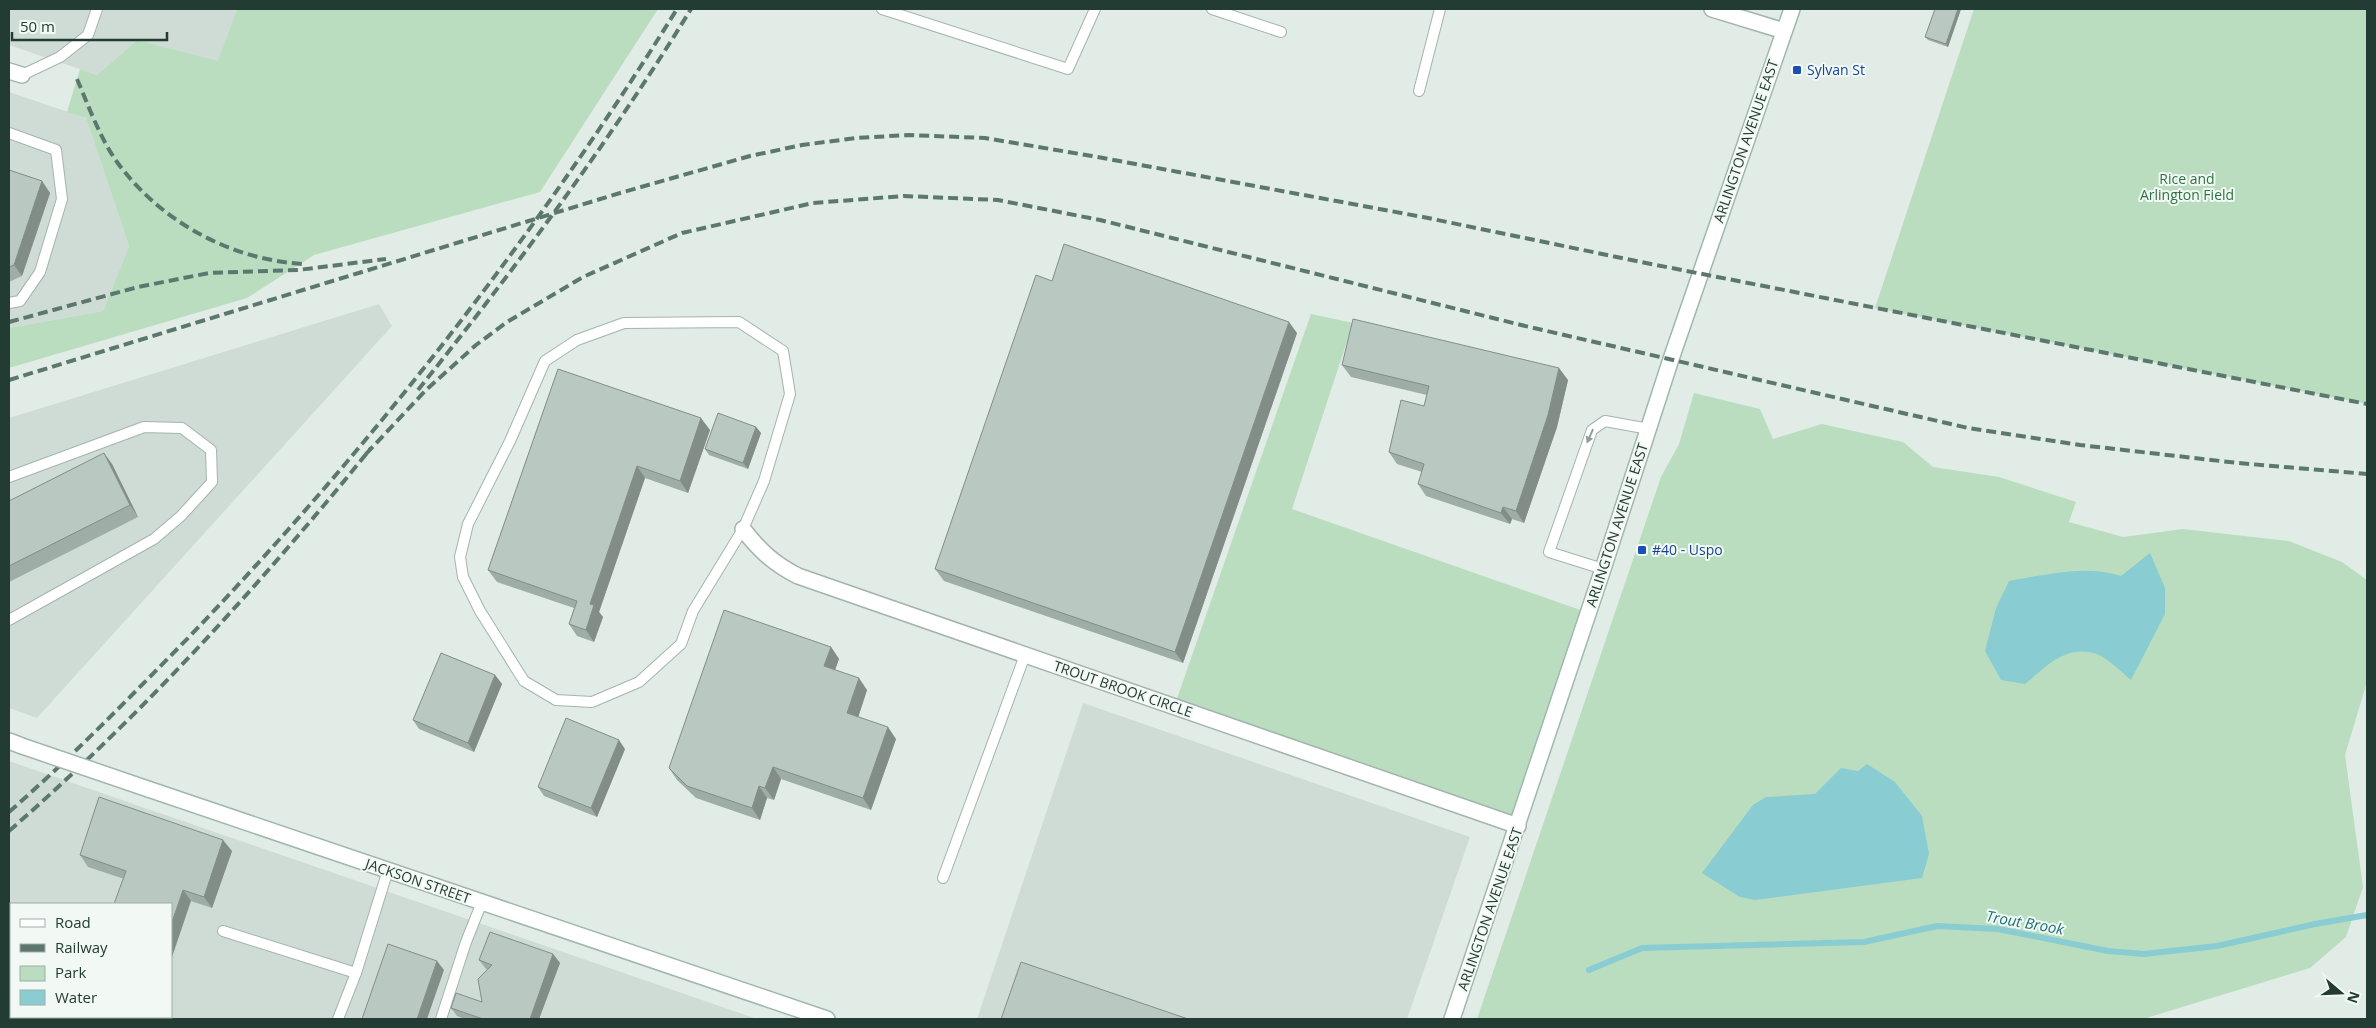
<svg xmlns="http://www.w3.org/2000/svg" width="2376" height="1028" viewBox="0 0 2376 1028" font-family="'Open Sans',sans-serif">
<style>
.built{fill:#cfdcd5;fill-rule:evenodd}
.green{fill:#baddc0}
.water{fill:#89ccd1}
.lines{fill:none;stroke-linecap:round;stroke-linejoin:round}
.stream{stroke:#89ccd1;stroke-width:6}
.lane-casing{stroke:#a4b4ad;stroke-width:12}
.street-casing{stroke:#a4b4ad;stroke-width:18}
.secondary-casing{stroke:#a0b7ad;stroke-width:18}
.lane{stroke:#fff;stroke-width:10}
.street{stroke:#fff;stroke-width:15}
.secondary{stroke:#fff;stroke-width:15}
.rail{stroke:#5c786e;stroke-width:4;stroke-dasharray:10 5;stroke-linecap:butt}
.secondary-bridge-casing{stroke:#a0b7ad;stroke-width:18;stroke-linecap:butt}
.secondary-bridge{stroke:#fff;stroke-width:15}
.wall{fill:#9fada7}
.shaded-wall{fill:#828d88}
.building{fill:#b9c9c2;stroke:#828d88}
.oneway{fill:#909e99}
.transit-dot{fill:#1a4fb4;stroke:#f2f8f4;stroke-width:2}
.labels{text-anchor:middle;stroke-width:4;stroke-linejoin:round;paint-order:stroke}
.transit-label{font-size:14px;fill:#164399;stroke:#f2f8f4;text-anchor:start}
.street-label{font-size:14px;fill:#223c33;stroke:#f2f8f4}
.park-label{font-size:14px;fill:#2c7341;stroke:#f2f8f4}
.water-label{font-size:15px;font-style:italic;fill:#1c7178;stroke:#f2f8f4}
</style>
<rect width="100%" height="100%" fill="#e1ece6"/>
<g class="built">
<polygon points="9,9 237,9 218,62 137,40 97,75 9,45"/>
<polygon points="9,92 86,118 129,246 103,311 9,328"/>
<polygon points="379,304 392,326 37,718 9,708 9,418"/>
<polygon points="1083,703 1470,837 1407,1019 977,1019"/>
<path d="M9,761L757,1019H9ZM11,904H171V1017H11Z"/>
</g>
<g class="green">
<polygon points="237,9 658,9 540,192 314,255 247,298 9,368 9,328 103,311 129,246 86,118 67,112 80,69 97,75 137,40 218,61"/>
<polygon points="1974,9 2367,9 2367,404 1875,308"/>
<polygon points="1311,314 1353,323 1292,509 1589,613 1518,826 1174,707"/>
<polygon points="1694,393 1760,409 1773,439 1822,424 1903,442 1933,467 1999,477 2076,502 2069,522 2123,537 2183,529 2289,541 2342,562 2367,580 2367,682 2345,755 2363,887 2346,937 2310,968 2143,1019 1477,1019 1661,477 1679,444"/>
</g>
<g class="water">
<path d="M2150,553L2165,588V614L2131,680C2121,672 2109,659 2097,654C2066,644 2047,666 2025,684L2001,680L1985,651L1996,608L2009,581C2045,575 2086,564 2121,576Z"/>
<polygon points="1867,764 1895,782 1922,816 1929,854 1922,878 1755,900 1740,897 1702,873 1753,805 1766,797 1815,794 1841,768 1858,771"/>
</g>
<g class="lines">
<polyline class="stream" points="1589,970 1642,948 1864,942 1937,926 1998,929 2108,951 2144,954 2217,946 2315,924 2367,915"/>
<defs>
<g id="lane">
<polyline points="882,9 1068,69 1095,9"/>
<polyline points="1212,9 1281,32"/>
<polyline points="22,75 60,57 88,35 97,9"/>
<polyline points="1419,91 1440,9"/>
<polyline points="9,133 56,150 62,199 40,272 20,301 9,303"/>
<polygon points="739,322 783,351 790,394 764,481 743,529 693,611 681,644 639,682 592,702 556,700 524,681 480,611 463,577 460,557 468,524 510,441 545,361 577,340 624,323"/>
<polyline points="9,477 144,427 182,428 211,450 212,482 181,516 154,539 9,620"/>
<polyline points="1603,569 1549,552 1592,430 1605,421 1649,429"/>
<polyline points="943,878 1025,655"/>
<polyline points="223,931 356,973 388,870"/>
<polyline points="338,1019 356,973"/>
<polyline points="441,1019 466,942 482,902"/>
</g>
<g id="street">
<polyline points="1712,9 1784,31"/>
<polyline points="9,71 22,75"/>
<path d="M743,529C759,550 774,564 798,576L1518,826"/>
</g>
<g id="secondary">
<polyline points="9,741 22,746"/>
<polyline points="148,789 827,1019"/>
<polyline points="1452,1019 1603,569 1671,359 1792,9"/>
</g>
</defs>
<use href="#lane" class="lane-casing"/>
<use href="#street" class="street-casing"/>
<use href="#secondary" class="secondary-casing"/>
<use href="#lane" class="lane"/>
<use href="#street" class="street"/>
<use href="#secondary" class="secondary"/>
<g class="rail">
<path d="M77,79C89,107 100,138 117,162C160,221 229,259 302,264"/>
<polyline points="9,322 138,287 209,273 298,270 386,259"/>
<polyline points="9,380 620,193 750,156 802,145 856,138 909,135 985,138 1092,156 1423,217 1646,263 2367,404"/>
<path d="M418,390C515,269 610,141 691,9"/>
<polyline points="366,454 426,390 476,345 507,322 583,277 682,233 813,203 904,196 998,200 1100,220 1521,325 1968,428 2080,445 2238,463 2367,474"/>
<path d="M9,812C72,757 131,696 190,636C373,445 538,233 677,9"/>
<path d="M9,831C141,716 261,584 371,448"/>
</g>
<defs>
<polyline id="secondary-bridge" points="22,746 148,789"/>
</defs>
<use href="#secondary-bridge" class="secondary-bridge-casing"/>
<use href="#secondary-bridge" class="secondary-bridge"/>
</g>
<g class="wall">
<polygon points="1935,9 1961,9 1948,47 1928,40 1925,37"/>
<polygon points="9,170 42,181 50,193 22,276 9,282"/>
<polygon points="1052,281 1297,333 1183,663 944,581 935,569"/>
<polygon points="1342,365 1568,380 1557,427 1524,523 1512,519 1510,524 1426,496 1418,484 1422,472 1397,464 1389,452 1424,406 1427,395 1351,377"/>
<polygon points="558,369 710,430 688,493 645,478 599,612 603,617 594,642 577,636 569,624 574,608 497,582 488,570"/>
<polygon points="756,427 761,433 748,469 709,455 705,449"/>
<polygon points="112,464 138,517 9,582 9,501"/>
<polygon points="831,647 839,659 835,670 867,690 858,717 896,739 871,810 781,779 774,800 767,798 760,820 696,798 677,780 669,768"/>
<polygon points="495,675 502,684 474,752 419,729 413,720"/>
<polygon points="625,749 597,817 544,796 538,787"/>
<polygon points="232,851 212,908 88,867 80,855"/>
<polygon points="553,954 560,963 539,1019 465,1019 457,1016 451,1008 482,1002 488,970 486,969 479,960"/>
</g>
<g class="shaded-wall">
<polygon points="1958,9 1961,9 1948,47 1946,44"/>
<polygon points="42,181 50,193 22,276 14,265"/>
<polygon points="1289,322 1297,333 1183,663 1175,652"/>
<polygon points="1559,368 1568,380 1557,427 1524,523 1516,511"/>
<polygon points="701,418 710,430 688,493 680,481"/>
<polygon points="756,427 761,433 748,469 743,463"/>
<polygon points="104,453 112,464 138,517 130,505"/>
<polygon points="637,466 645,478 599,612 603,617 594,642 586,630 590,604"/>
<polygon points="1503,507 1512,519 1510,524 1501,513"/>
<polygon points="831,647 839,659 832,678 824,666"/>
<polygon points="495,675 502,684 474,752 468,743"/>
<polygon points="859,678 867,690 856,724 847,713"/>
<polygon points="888,727 896,739 871,810 863,798"/>
<polygon points="619,740 625,749 597,817 591,808"/>
<polygon points="773,767 781,779 774,800 765,788"/>
<polygon points="759,786 767,798 760,820 752,808"/>
<polygon points="223,840 232,851 212,908 204,897"/>
<polygon points="183,890 191,901 171,960 171,925"/>
<polygon points="553,954 560,963 539,1019 530,1019"/>
<polygon points="437,961 444,970 427,1019 417,1019"/>
</g>
<g class="building">
<polygon points="1935,9 1958,9 1946,44 1925,37"/>
<polygon points="9,170 42,181 14,265 9,267"/>
<polygon points="1064,244 1289,322 1175,652 935,569 1036,275 1052,281"/>
<polygon points="1353,319 1559,368 1548,415 1516,511 1503,507 1501,513 1418,484 1424,464 1389,452 1401,400 1424,406 1429,386 1342,365"/>
<polygon points="558,369 701,418 680,481 637,466 590,604 594,605 586,630 569,624 577,601 488,570"/>
<polygon points="718,413 756,427 743,463 705,449"/>
<polygon points="104,453 130,505 9,566 9,501"/>
<polygon points="724,610 831,647 824,666 859,678 847,713 888,727 863,798 773,767 765,788 759,786 752,808 687,786 669,768"/>
<polygon points="441,653 495,675 468,743 413,720"/>
<polygon points="566,718 619,740 591,808 538,787"/>
<polygon points="99,797 223,840 204,897 183,890 171,925 171,904 114,904 126,871 80,855"/>
<polygon points="490,932 553,954 530,1019 483,1019 451,1008 456,993 482,1002 478,979 492,965 479,960"/>
<polygon points="388,944 437,961 417,1019 362,1019"/>
<polygon points="1021,962 1188,1019 1001,1019"/>
</g>
<defs><path id="oneway-solid" d="M-6-.8H1V-3.2L6.5 0L1 3.2V.8H-6Z" transform="scale(1.25)"/></defs>
<use class="oneway" href="#oneway-solid" transform="translate(1590 436) rotate(114)"/>
<g class="transit-dot">
<rect x="1792" y="65" width="10" height="10" rx="2.5"/>
<rect x="1637" y="545" width="10" height="10" rx="2.5"/>
</g>
<g class="labels">
<g class="transit-label">
<text x="1807" y="75">Sylvan St</text>
<text x="1652" y="555">#40 - Uspo</text>
</g>
<g class="street-label">
<text transform="translate(1746 141) rotate(-71)" y="5">ARLINGTON AVENUE EAST</text>
<text transform="translate(1617 525) rotate(-72)" y="5">ARLINGTON AVENUE EAST</text>
<text transform="translate(1123 689) rotate(19)" y="5">TROUT BROOK CIRCLE</text>
<text transform="translate(418 881) rotate(19)" y="5">JACKSON STREET</text>
<text transform="translate(1490 909) rotate(-71)" y="5">ARLINGTON AVENUE EAST</text>
</g>
<g class="park-label">
<text x="2187" y="184">Rice and<tspan x="2187" dy="16">Arlington Field</tspan></text>
</g>
<g class="water-label">
<text transform="translate(2025 923) rotate(10)" y="5">Trout Brook</text>
</g>
</g>
<rect width="2376" height="1028" fill="none" stroke="#223c33" stroke-width="20"/>
<rect x="10" y="903" width="162" height="115" fill="#f2f8f4" stroke="#9fada7"/>
<rect x="20" y="919" width="25" height="8" fill="#ffffff" stroke="#9fada7"/>
<text x="55" y="928" font-size="15" fill="#223c33">Road</text>
<rect x="20" y="944" width="25" height="8" fill="#5c786e" stroke="#9fada7"/>
<text x="55" y="953" font-size="15" fill="#223c33">Railway</text>
<rect x="20" y="966" width="25" height="15" fill="#baddc0" stroke="#9fada7"/>
<text x="55" y="978" font-size="15" fill="#223c33">Park</text>
<rect x="20" y="990" width="25" height="15" fill="#89ccd1" stroke="#9fada7"/>
<text x="55" y="1003" font-size="15" fill="#223c33">Water</text>
<g transform="translate(2341 993) rotate(109)" stroke="#f2f8f4" stroke-width="4" paint-order="stroke">
<path d="M0-4L9 19L0 12L-9 19Z" fill="#223c33"/>
<text y="-8" font-size="14" font-weight="bold" text-anchor="middle" fill="#223c33">N</text>
</g>
<path d="M12 32v8h155v-8" fill="none" stroke="#223c33" stroke-width="2.5"/>
<text x="20" y="32" font-size="15" fill="#223c33" stroke="#f2f8f4" stroke-width="4" paint-order="stroke">50 m</text>
</svg>
